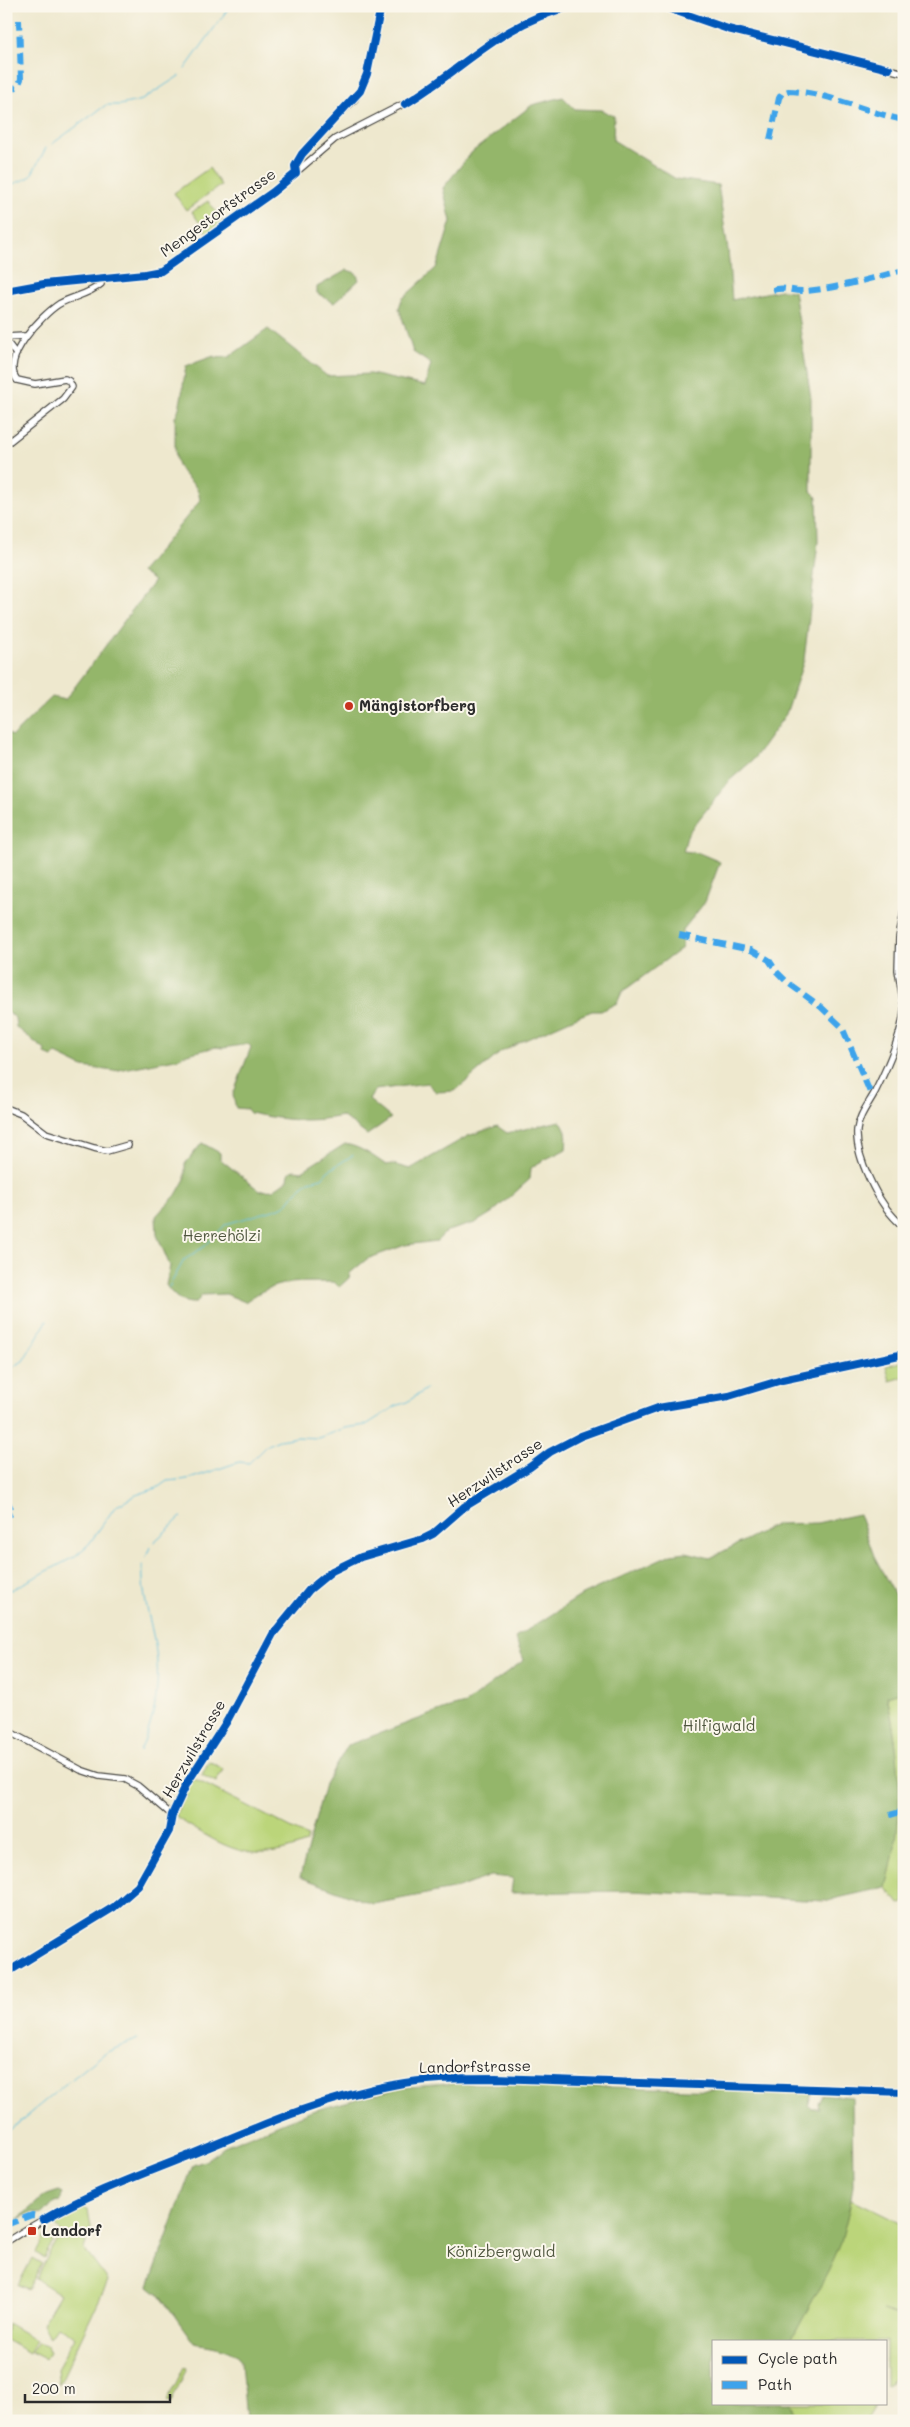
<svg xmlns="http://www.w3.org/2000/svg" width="910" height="2427" viewBox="0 0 910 2427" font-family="Mali,sans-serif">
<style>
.green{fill:#bbd57a;stroke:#738052}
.forest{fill:#94b66a;stroke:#60704a}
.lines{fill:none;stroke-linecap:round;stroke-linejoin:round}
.stream{stroke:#5ebedc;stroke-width:1}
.minor-casing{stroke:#484743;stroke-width:8}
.minor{stroke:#fff;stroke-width:5.5}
.quiet{stroke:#3ea3eb;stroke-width:6;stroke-dasharray:12 6;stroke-linecap:butt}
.cycleway-casing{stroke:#fbf7ec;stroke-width:11}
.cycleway{stroke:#0057b8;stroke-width:8}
.poi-dot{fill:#c8321e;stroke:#fbf7ec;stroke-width:2}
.labels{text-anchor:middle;stroke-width:4;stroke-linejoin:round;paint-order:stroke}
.street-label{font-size:15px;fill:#2b2b2b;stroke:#fbf7ec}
.poi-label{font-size:15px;font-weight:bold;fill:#2b2b2b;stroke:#fbf7ec;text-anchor:start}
.park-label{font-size:15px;fill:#4f563f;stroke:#fbf7ec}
</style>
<rect width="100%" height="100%" fill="#fbf7ec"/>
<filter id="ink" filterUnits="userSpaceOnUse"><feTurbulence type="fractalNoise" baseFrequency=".02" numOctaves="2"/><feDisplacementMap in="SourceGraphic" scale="10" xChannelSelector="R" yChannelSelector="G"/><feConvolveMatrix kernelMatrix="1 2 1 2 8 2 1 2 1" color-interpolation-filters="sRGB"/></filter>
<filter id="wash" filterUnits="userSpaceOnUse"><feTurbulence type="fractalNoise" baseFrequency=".0096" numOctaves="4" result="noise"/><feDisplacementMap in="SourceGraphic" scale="20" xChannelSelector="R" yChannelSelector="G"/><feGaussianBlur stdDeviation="1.12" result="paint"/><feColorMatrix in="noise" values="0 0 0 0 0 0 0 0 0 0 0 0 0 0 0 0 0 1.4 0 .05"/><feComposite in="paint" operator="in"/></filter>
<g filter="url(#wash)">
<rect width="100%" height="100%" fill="#eee8ce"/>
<g class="green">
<polygon points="209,168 221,185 186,210 174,193"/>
<polygon points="208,201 223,221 207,233 192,212"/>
<polygon points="904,1361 904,1377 890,1381 886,1366"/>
<path d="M904,1691V1903L899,1904L886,1887C904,1817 902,1766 887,1695Z"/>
<polygon points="209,1761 223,1769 216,1782 202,1775"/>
<path d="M193,1778L308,1837L306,1843C250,1866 225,1847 177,1818L176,1815L183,1796L187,1797L184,1793Z"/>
<polygon points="851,2199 904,2225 904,2316 883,2310 904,2317 904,2370 886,2386 886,2341 790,2341 790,2336 848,2215"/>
<polygon points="77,2206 88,2210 91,2227 84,2249 108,2281 59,2385 57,2369 75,2337 57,2326 49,2337 42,2324 60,2294 36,2279 61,2231 50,2220"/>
<polygon points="45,2236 53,2241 44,2258 36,2253"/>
<polygon points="32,2258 42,2264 28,2289 18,2285"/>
<polygon points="7,2323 36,2340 29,2353 6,2340"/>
<polygon points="38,2342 47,2345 49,2353 45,2359 31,2352"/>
<polygon points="184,2367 187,2368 171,2402 167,2401"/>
<polygon points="790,2403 876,2403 865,2421 796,2421"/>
</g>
<g class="forest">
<path d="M563,97L575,109L601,110L614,116L613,140L676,179L718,185L728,250L732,300L780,290L794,291L811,398V491L817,497L818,542L804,660L786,714L753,760L730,780L688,833L683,851L699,853L720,862L705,902L682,931V948L622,992L617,1003L601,1011H592L577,1017L525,1040L501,1052L455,1091L436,1092L427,1083L375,1090L369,1100L391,1118L367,1135L342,1116C308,1123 283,1120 250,1113L247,1109L236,1108L233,1095L251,1047L248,1044L223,1048L216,1047L183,1055L180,1058L114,1071L83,1067L56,1054L52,1057L45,1054V1050L16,1027L15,1018L6,1009V732L12,736L52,697L65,700L154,581L141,572L200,501C198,480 185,482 178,465C173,455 176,430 175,417C182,407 183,381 186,366L214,356L215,358L229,357L268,329L327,376L370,374L425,386L431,364L413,352L399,308L402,299L436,268L439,260L451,221L443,188L472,152L532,105Z"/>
<polygon points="347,270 356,273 359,280 334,303 317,293 317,287"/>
<path d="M560,1121C568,1129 567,1139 566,1149C554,1156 543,1159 531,1168L530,1179L493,1212L475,1223L447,1231L437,1241L405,1245L367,1259L350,1273L349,1278L339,1287L334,1282C297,1283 277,1278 245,1302L226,1294L202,1295L196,1303C182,1304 173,1296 166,1285L170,1266L157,1235L156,1216L176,1195L185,1179V1164L202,1143L220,1153V1159L260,1191L273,1190L288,1180L289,1173L294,1170L302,1171L345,1144C361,1147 373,1156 386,1165L392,1164L410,1169L468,1136L497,1126L507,1133Z"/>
<path d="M859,1514L874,1556L904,1612V1691L887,1696C902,1766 905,1817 886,1887L824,1901L631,1891L511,1893L513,1878L490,1876L458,1888L373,1904L300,1877L325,1784L348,1745L446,1709L465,1704L524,1660L515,1638L582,1595L671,1554L686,1552L710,1558L777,1524L817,1523Z"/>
<path d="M459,2083L800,2092L812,2093L808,2105L812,2108H819L818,2103L822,2094L852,2097L853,2186L848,2215L841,2242L829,2270L791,2341H714V2403H791L795,2421H246L241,2361C231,2347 209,2346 194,2343L159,2294L149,2286L193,2165L207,2160L224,2146L312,2111L398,2088Z"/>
<polygon points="59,2191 63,2193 59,2201 54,2202 43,2214 32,2212 18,2219 44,2196"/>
</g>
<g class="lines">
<g class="stream">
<polyline points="185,69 230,6"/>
<polyline points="52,144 106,105 120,105 142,100 179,76"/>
<polyline points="6,187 30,177 46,148"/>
<polyline points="169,1287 184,1260 205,1246 226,1224 277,1209 286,1205 296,1192 309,1181 322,1178 328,1171 353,1155"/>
<polyline points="6,1371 23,1361 47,1321"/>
<polyline points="181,1480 192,1478 239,1462 249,1463 267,1445 279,1440 298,1437 318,1438 345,1428 366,1425 396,1406 407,1402 426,1389"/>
<polyline points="154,1542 181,1517"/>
<polyline points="146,1557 150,1547"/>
<polyline points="6,1588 11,1590 74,1557 89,1544 115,1507 136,1495 157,1488 167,1481 178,1480"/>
<path d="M140,1751C156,1718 161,1681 155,1645C150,1616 141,1595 143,1565"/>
<polyline points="72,2079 105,2053 137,2039"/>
<polyline points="6,2133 69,2081"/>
</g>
</g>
</g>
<g filter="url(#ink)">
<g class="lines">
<defs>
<g id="minor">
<polyline points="662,6 728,29 904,73"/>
<path d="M296,173C293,151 341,115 355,99C372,77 375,33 381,6"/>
<polyline points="6,291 44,284 145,274 165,269 273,192 335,139 417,97 500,35 536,18 572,6"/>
<polyline points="6,337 25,336"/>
<polyline points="6,341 16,354"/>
<path d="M6,444L63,399L72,387L69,381L65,379L35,384L17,380C0,358 42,315 59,304C73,296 88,295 101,284V279"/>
<polyline points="904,911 899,938 898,970 904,1006"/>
<path d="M904,1010C902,1035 886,1070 875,1092C868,1105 859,1115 857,1130C856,1146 862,1163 869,1178C877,1196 888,1214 904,1227"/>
<polyline points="6,1108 21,1114 46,1133 94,1148 107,1151 128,1145"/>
<polyline points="6,1730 81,1770 99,1776 125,1779 138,1786 172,1815"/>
<polyline points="6,1973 114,1907 138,1886 169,1831 172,1815 187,1783 227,1721 273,1634 309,1590 332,1571 361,1557 423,1539 433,1534 464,1507 530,1467 550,1452 581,1436 658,1408 729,1396 782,1380 904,1354"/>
<path d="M6,2242C61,2206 120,2183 180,2159C249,2131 320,2098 394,2084C428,2078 462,2078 496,2078L904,2092"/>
</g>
</defs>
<use href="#minor" class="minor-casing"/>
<use href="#minor" class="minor"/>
<g class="quiet">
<polyline points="6,93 18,86 21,79 19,20"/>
<path d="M770,140L779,98L782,93L788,91C829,92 864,112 904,120"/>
<path d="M773,290C785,286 792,292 804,291C837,289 871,278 904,270"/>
<polyline points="679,935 751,950 769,960 777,972 788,983 821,1007 842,1027 872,1097"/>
<polyline points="6,1498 13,1513 6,1516"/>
<polyline points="890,1815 904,1811"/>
<polyline points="6,2225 32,2215 40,2216 43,2220"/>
</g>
<defs>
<g id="cycleway">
<polyline points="662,6 728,29 889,69"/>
<path d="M405,104C465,68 500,23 572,6"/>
<polyline points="6,291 44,284 145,274 161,271 273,192 296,173 295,166 302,154 360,91 367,74 381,6"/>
<polyline points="6,1973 114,1907 138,1886 169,1831 172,1815 187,1783 227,1721 273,1634 309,1590 332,1571 361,1557 423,1539 433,1534 464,1507 530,1467 550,1452 581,1436 658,1408 729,1396 782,1380 904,1354"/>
<path d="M43,2220C88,2194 137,2176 185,2157C253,2129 321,2098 393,2085C427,2078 461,2078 496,2078L904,2092"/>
</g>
</defs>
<use href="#cycleway" class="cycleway-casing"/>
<use href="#cycleway" class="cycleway"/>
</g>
</g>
<g class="poi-dot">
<circle cx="349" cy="706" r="5"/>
<rect x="27" y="2226" width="10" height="10" rx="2.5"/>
</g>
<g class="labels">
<g class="street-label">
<text transform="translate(218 213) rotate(-36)" y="5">Mengestorfstrasse</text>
<text transform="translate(495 1473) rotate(-34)" y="5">Herzwilstrasse</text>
<text transform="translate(194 1749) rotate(-60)" y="5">Herzwilstrasse</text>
<text transform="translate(475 2067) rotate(-1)" y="5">Landorfstrasse</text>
</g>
<g class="poi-label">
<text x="359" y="711">Mängistorfberg</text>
<text x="42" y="2236">Landorf</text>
</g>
<g class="park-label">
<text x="222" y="1241">Herrehölzi</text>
<text x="719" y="1731">Hilfigwald</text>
<text x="501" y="2257">Könizbergwald</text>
</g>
</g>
<rect width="910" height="2427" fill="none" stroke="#fbf7ec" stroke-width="25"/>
<rect x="712" y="2340" width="175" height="65" fill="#fbf7ec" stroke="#a8a59f"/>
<rect x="722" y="2356" width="25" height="8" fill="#0057b8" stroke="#a8a59f"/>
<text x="758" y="2364" font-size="15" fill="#2b2b2b">Cycle path</text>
<rect x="722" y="2381" width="25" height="8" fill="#3ea3eb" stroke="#a8a59f"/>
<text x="758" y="2390" font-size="15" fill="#2b2b2b">Path</text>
<path d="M25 2394v8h145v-8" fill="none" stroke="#2b2b2b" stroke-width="2.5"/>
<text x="32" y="2394" font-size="15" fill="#2b2b2b" stroke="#fbf7ec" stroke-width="4" paint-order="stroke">200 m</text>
</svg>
